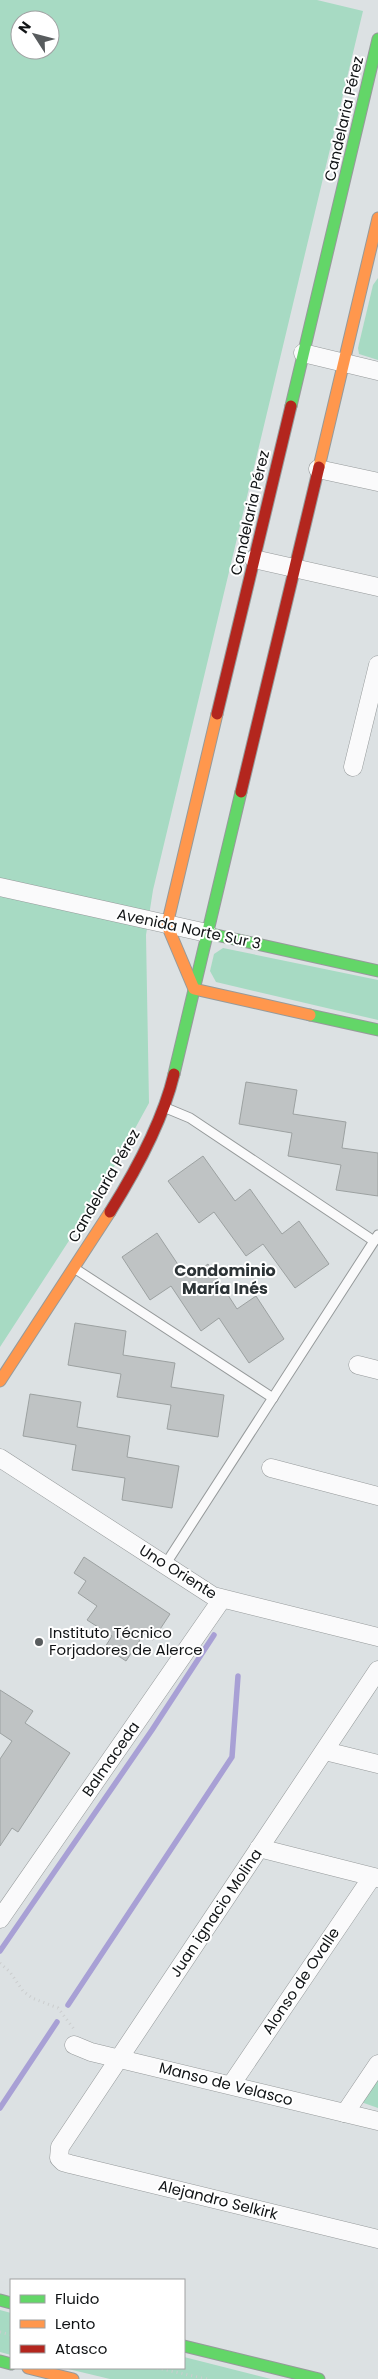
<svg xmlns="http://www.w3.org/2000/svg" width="378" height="2379" viewBox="0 0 378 2379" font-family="Poppins,sans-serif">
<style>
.green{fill:#a7dac3;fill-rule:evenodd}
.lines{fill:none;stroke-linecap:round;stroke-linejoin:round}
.stream{stroke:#a8a0d5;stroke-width:5.5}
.building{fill:#bfc3c4;stroke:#9ca1a1}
.lane-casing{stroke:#969a9b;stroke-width:11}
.street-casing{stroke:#969a9b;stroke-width:19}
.fast-casing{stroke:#969a9b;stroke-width:13}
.slow-casing{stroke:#969a9b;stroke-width:13}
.jam-casing{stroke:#969a9b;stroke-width:13}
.path{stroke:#cbcdce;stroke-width:3;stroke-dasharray:1 4;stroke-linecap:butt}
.lane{stroke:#fafafb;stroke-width:9}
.street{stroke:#fafafb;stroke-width:18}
.fast{stroke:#63d668;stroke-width:11}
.slow{stroke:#ff974d;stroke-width:11}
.jam{stroke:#b3261e;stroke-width:11}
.poi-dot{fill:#585c5e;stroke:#fff;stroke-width:2}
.labels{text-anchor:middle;stroke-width:4;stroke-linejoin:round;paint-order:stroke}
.street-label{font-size:15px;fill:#111416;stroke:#fff}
.poi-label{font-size:15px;fill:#111416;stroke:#fff;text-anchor:start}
.neighbourhood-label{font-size:16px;font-weight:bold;fill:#2c3336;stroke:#fff}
</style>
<rect width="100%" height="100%" fill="#dce1e3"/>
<g class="green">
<path d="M0,0H317L363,11L153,890L146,935L149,1103L98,1196L0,1347ZM20,20H50V50H20Z"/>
<polygon points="378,278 378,360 359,354 358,348 373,285"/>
<polygon points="223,948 378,980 378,1020 216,982 210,971 214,954"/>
<polygon points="378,2074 378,2108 361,2102"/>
<polygon points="0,2310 11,2313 11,2355 0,2352"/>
<polygon points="184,2357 271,2379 110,2379 64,2368 184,2368"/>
</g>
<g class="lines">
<g class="stream">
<polyline points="0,1951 152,1730 214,1635"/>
<polyline points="68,2005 232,1757 238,1676"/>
<polyline points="0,2108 57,2022"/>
</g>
</g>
<g class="building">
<polygon points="246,1082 297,1090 293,1114 346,1122 342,1148 378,1153 378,1196 336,1190 341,1165 288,1156 292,1133 239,1124"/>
<polygon points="203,1156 235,1201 250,1189 282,1234 299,1221 329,1264 295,1288 263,1244 246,1256 214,1212 199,1223 168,1181"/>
<polygon points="157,1233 181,1269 191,1276 208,1264 237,1309 256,1296 284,1339 249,1363 219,1318 201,1331 171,1286 150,1300 122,1257"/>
<polygon points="75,1323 126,1331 123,1355 175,1363 171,1387 224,1395 218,1437 167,1429 171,1405 117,1397 121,1374 68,1365"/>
<polygon points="30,1394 81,1402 77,1427 130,1436 127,1457 179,1466 172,1508 122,1500 125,1478 72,1470 76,1445 23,1436"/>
<polygon points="84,1557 170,1614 153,1640 144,1634 126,1661 105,1647 112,1636 87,1620 97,1606 78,1593 86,1581 74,1573"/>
<polygon points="0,1690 33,1711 25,1723 70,1753 18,1832 12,1828 0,1846 0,1759 12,1741 0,1733"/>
</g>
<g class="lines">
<defs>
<g id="lane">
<polyline points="166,1108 190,1118 374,1241"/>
<polyline points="74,1268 273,1398"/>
<polyline points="165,1565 378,1235"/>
</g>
<g id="street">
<polyline points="303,353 378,371"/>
<polyline points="318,469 378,482"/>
<polyline points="254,559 378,587"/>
<polyline points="353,767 378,665"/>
<polyline points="0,887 207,933"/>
<polyline points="358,1365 378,1370"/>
<polyline points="0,1458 213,1596 378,1637"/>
<polyline points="271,1468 378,1496"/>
<polyline points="378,1670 60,2147 59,2158 63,2162 70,2164 378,2239"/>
<polyline points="325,1751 378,1764"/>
<polyline points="259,1848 378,1878"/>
<polyline points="0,1919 222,1599"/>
<polyline points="74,2045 91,2052 378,2121"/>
<polyline points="231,2085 372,1877"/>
<polyline points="345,2113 378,2064"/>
</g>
<g id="fast">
<polyline points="291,406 378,39"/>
<polyline points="207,933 378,971"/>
<polyline points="310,1015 378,1030"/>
<polyline points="174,1074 241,792"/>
<polyline points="0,2300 11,2303"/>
<polyline points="184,2346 319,2379"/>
<polyline points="0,2361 11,2364"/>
</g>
<g id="slow">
<polyline points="319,467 378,218"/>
<polyline points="217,714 167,925 194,989 310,1015"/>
<polyline points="0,1381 110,1212"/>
<polyline points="28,2368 73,2379"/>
</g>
<g id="jam">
<polyline points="217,714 291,406"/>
<polyline points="241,792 319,467"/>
<path d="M110,1212C135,1172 163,1120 174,1074"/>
</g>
</defs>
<use href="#lane" class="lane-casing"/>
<use href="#street" class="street-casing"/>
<use href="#fast" class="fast-casing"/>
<use href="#slow" class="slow-casing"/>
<use href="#jam" class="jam-casing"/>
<g class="path">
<polyline points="0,1963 10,1972 23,1991 32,1998 58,2008 74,2029"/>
<polyline points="0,2332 11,2335"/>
<polyline points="157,2368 207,2379"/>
</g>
<use href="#lane" class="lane"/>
<use href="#street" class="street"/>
<use href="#fast" class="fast"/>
<use href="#slow" class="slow"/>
<use href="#jam" class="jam"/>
</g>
<circle class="poi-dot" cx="39" cy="1642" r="5"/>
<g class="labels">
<g class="street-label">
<text transform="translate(344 119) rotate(-77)" y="5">Candelaria Pérez</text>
<text transform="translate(250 513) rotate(-77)" y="5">Candelaria Pérez</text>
<text transform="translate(189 929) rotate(12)" y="5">Avenida Norte Sur 3</text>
<text transform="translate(104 1186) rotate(-60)" y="5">Candelaria Pérez</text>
<text transform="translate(178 1572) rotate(32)" y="5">Uno Oriente</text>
<text transform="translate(111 1759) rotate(-55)" y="5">Balmaceda</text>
<text transform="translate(216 1913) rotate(-56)" y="5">Juan ignacio Molina</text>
<text transform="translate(301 1981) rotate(-56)" y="5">Alonso de Ovalle</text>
<text transform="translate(226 2084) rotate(14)" y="5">Manso de Velasco</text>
<text transform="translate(218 2200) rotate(14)" y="5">Alejandro Selkirk</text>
</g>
<g class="poi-label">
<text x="49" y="1638">Instituto Técnico<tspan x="49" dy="17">Forjadores de Alerce</tspan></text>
</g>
<g class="neighbourhood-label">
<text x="225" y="1276">Condominio<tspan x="225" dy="18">María Inés</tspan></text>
</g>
</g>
<rect x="10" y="2279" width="175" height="90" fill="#ffffff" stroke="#a0a1a2"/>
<rect x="20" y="2295" width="25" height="8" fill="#63d668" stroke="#a0a1a2"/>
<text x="55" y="2304" font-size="15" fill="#111416">Fluido</text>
<rect x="20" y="2320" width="25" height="8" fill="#ff974d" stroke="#a0a1a2"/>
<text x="55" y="2329" font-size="15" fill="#111416">Lento</text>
<rect x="20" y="2345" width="25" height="8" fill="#b3261e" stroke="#a0a1a2"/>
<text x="55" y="2354" font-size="15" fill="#111416">Atasco</text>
<g transform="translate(35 35) rotate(306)"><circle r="24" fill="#ffffff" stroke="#a0a1a2"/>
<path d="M0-4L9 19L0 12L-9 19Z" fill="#585c5e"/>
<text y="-8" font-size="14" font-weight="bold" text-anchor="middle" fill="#111416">N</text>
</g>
</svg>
